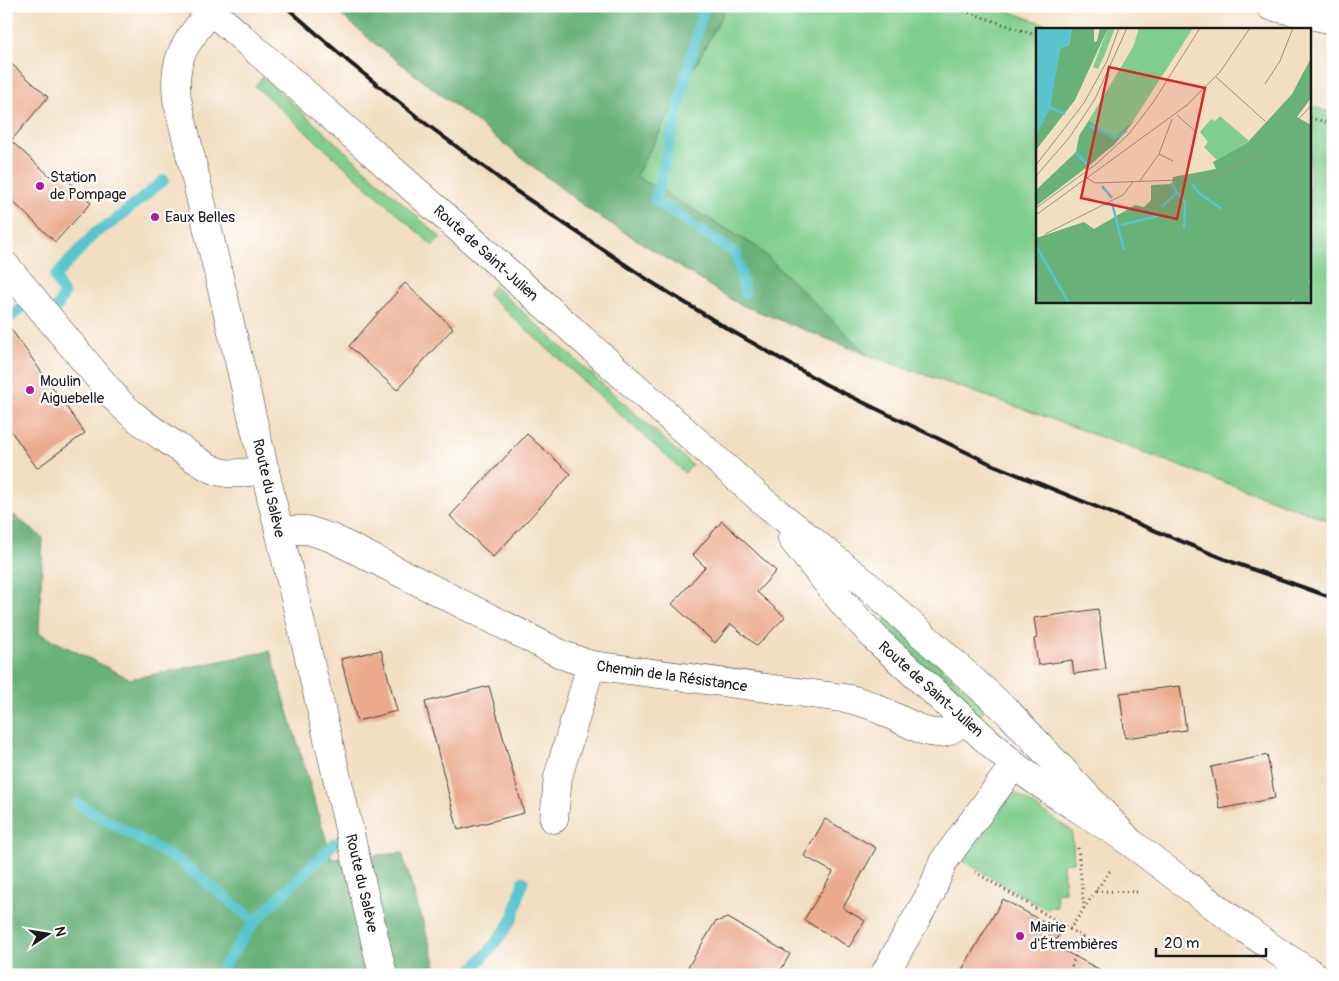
<svg xmlns="http://www.w3.org/2000/svg" width="1339" height="981" viewBox="0 0 1339 981" font-family="Pangolin,sans-serif">
<style>
.green{fill:#80ce8d;stroke:#4e7554}
.forest{fill:#68b178;stroke:#42664a}
.lines{fill:none;stroke-linecap:round;stroke-linejoin:round}
.stream{stroke:#58c5ce;stroke-width:11}
.building{fill:#eba98d}
.minor-casing{stroke:#3c3935;stroke-width:29}
.major-casing{stroke:#3c3935;stroke-width:29}
.highway-casing{stroke:#3c3935;stroke-width:29}
.path{stroke:#3c3935;stroke-width:3;stroke-dasharray:1 4;stroke-linecap:butt}
.minor{stroke:#fff;stroke-width:28}
.major{stroke:#fff;stroke-width:28}
.highway{stroke:#fff;stroke-width:28}
.rail{stroke:#1c1c1c;stroke-width:4}
.poi-dot{fill:#b5179e;stroke:#fff;stroke-width:2}
.labels{text-anchor:middle;stroke-width:4.5;stroke-linejoin:round;paint-order:stroke}
.poi-label{font-size:15px;fill:#1c1c1c;stroke:#fff;text-anchor:start}
.street-label{font-size:15px;fill:#1c1c1c;stroke:#fff}
.inset-river{fill:none;stroke:#58c5ce;stroke-width:2.5}
.inset-road{fill:none;stroke:#9c907f;stroke-width:1}
.view{fill:#d62828;fill-opacity:0.15;stroke:#d62828;stroke-width:2.5}
.inset-edge{fill:none;stroke:#1c1c1c;stroke-width:2.5}
</style>
<rect width="100%" height="100%" fill="#fff"/>
<filter id="ink" filterUnits="userSpaceOnUse"><feTurbulence type="fractalNoise" baseFrequency=".02" numOctaves="2"/><feDisplacementMap in="SourceGraphic" scale="10" xChannelSelector="R" yChannelSelector="G"/><feConvolveMatrix kernelMatrix="1 2 1 2 8 2 1 2 1" color-interpolation-filters="sRGB"/></filter>
<filter id="wash" filterUnits="userSpaceOnUse"><feTurbulence type="fractalNoise" baseFrequency=".0096" numOctaves="4" result="noise"/><feDisplacementMap in="SourceGraphic" scale="20" xChannelSelector="R" yChannelSelector="G"/><feGaussianBlur stdDeviation="1.12" result="paint"/><feColorMatrix in="noise" values="0 0 0 0 0 0 0 0 0 0 0 0 0 0 0 0 0 1.4 0 .05"/><feComposite in="paint" operator="in"/></filter>
<g filter="url(#wash)">
<rect width="100%" height="100%" fill="#f2dec1"/>
<g class="green">
<polygon points="331,6 636,176 727,6 994,6 1059,29 1038,29 1038,301 1310,301 1310,106 1333,113 1333,522 1043,416 868,355 737,303 588,209 373,42"/>
<polygon points="263,77 441,238 433,246 255,86"/>
<polygon points="494,286 692,465 685,473 487,294"/>
<polygon points="887,617 986,708 977,718 878,627"/>
<polygon points="1011,790 1072,831 1074,862 1063,863 1065,892 1056,893 1057,907 1044,908 960,859"/>
</g>
<g class="forest">
<polygon points="331,6 727,6 636,176 757,247 868,355 737,303 588,209 373,42"/>
<polygon points="6,509 43,538 39,633 130,679 270,651 332,859 402,853 439,975 6,975"/>
</g>
<g class="lines">
<g class="stream">
<polyline points="704,6 655,200 736,254 745,293"/>
<polyline points="58,306 64,294 55,277 95,233 113,222 164,180"/>
<polyline points="6,321 19,310"/>
<polyline points="78,804 181,862 255,921 335,843"/>
<polyline points="217,975 255,921"/>
<polyline points="467,975 489,951 513,919 523,881"/>
</g>
</g>
<g id="blocks">
<g class="building">
<polygon points="6,59 48,97 11,141 52,178 58,171 91,203 55,242 6,195"/>
<polygon points="405,283 453,328 397,390 349,346"/>
<polygon points="6,322 85,433 37,468 6,424"/>
<polygon points="527,434 571,474 493,557 450,516"/>
<polygon points="722,521 776,571 757,592 785,617 757,646 731,624 715,643 672,604 705,567 693,555"/>
<polygon points="1098,609 1106,669 1074,674 1072,660 1038,665 1034,639 1037,638 1034,618"/>
<polygon points="381,650 397,711 357,721 341,659"/>
<polygon points="489,686 524,813 458,830 425,702"/>
<polygon points="1180,686 1186,730 1125,738 1120,693"/>
<polygon points="1267,755 1275,798 1220,809 1211,767"/>
<polygon points="825,819 876,848 843,908 865,921 849,947 804,920 833,872 804,856"/>
<polygon points="1003,899 1061,932 1053,945 1110,975 959,975"/>
<polygon points="728,918 790,954 778,975 683,975 708,934 715,922"/>
</g>
</g>
</g>
<g filter="url(#ink)">
<use href="#blocks" fill-opacity="0" stroke="#3c3935" stroke-width="1"/>
<g class="lines">
<defs>
<g id="minor">
<path d="M211,10C187,43 172,54 177,99L307,649L383,975"/>
<path d="M6,266L117,400C136,420 156,432 179,448C193,457 208,470 226,473C239,475 252,471 265,470"/>
<path d="M279,530H307L332,538L563,655L591,665L850,699L870,705L922,730C943,737 949,732 965,720"/>
<polyline points="554,819 558,777 591,665"/>
<polyline points="884,975 931,893 943,862 1014,765"/>
</g>
<g id="major">
<polyline points="206,6 482,249 764,502 865,583 884,600 1009,713 1130,842"/>
<path d="M792,539L844,604L877,640L1014,765C1051,794 1093,816 1131,843C1192,888 1250,936 1314,975"/>
</g>
<polyline id="highway" points="1270,6 1333,20"/>
</defs>
<use href="#minor" class="minor-casing"/>
<use href="#major" class="major-casing"/>
<use href="#highway" class="highway-casing"/>
<g class="path">
<polyline points="950,6 1038,36"/>
<polyline points="1310,118 1333,124"/>
<polyline points="1078,848 1084,908"/>
<polyline points="975,872 1070,929 1111,869"/>
<polyline points="1096,891 1140,892"/>
<polyline points="1067,975 1072,965 1082,937 1070,929"/>
</g>
<use href="#minor" class="minor"/>
<use href="#major" class="major"/>
<use href="#highway" class="highway"/>
<polyline class="rail" points="285,6 349,62 425,123 516,191 648,280 728,329 825,384 991,464 1232,562 1333,598"/>
</g>
</g>
<g class="poi-dot">
<circle cx="40" cy="186" r="5"/>
<circle cx="155" cy="217" r="5"/>
<circle cx="30" cy="390" r="5"/>
<circle cx="1020" cy="936" r="5"/>
</g>
<g class="labels">
<g class="poi-label">
<text x="50" y="182">Station<tspan x="50" dy="17">de Pompage</tspan></text>
<text x="165" y="222">Eaux Belles</text>
<text x="40" y="386">Moulin<tspan x="40" dy="17">Aiguebelle</tspan></text>
<text x="1030" y="932">Mairie<tspan x="1030" dy="17">d'Étrembières</tspan></text>
</g>
<g class="street-label">
<text transform="translate(486 253) rotate(42)" y="5">Route de Saint-Julien</text>
<text transform="translate(269 488) rotate(77)" y="5">Route du Salève</text>
<text transform="translate(672 676) rotate(8)" y="5">Chemin de la Résistance</text>
<text transform="translate(931 689) rotate(42)" y="5">Route de Saint-Julien</text>
<text transform="translate(362 883) rotate(77)" y="5">Route du Salève</text>
</g>
</g>
<g transform="translate(1036 28)">
<rect width="275" height="275" fill="#f2dec1"/>
<path d="M72,0H79L69,26L62,41L57,39ZM103,0H157L90,104L57,135L0,178L76,112L53,92L97,19ZM184,88L213,113L181,132L168,119L172,114L164,104L175,91L179,93Z" fill="#80ce8d"/>
<path d="M36,0H58V14L61,13L64,0H72L39,72L0,122V107L14,73L24,21L33,17ZM275,30V70L261,89L275,97V252L272,254H275V275H256L259,271L254,275H0V210L48,194L58,201L99,177L108,179L115,172V157L136,156L137,149L180,141L177,134L212,114L256,66ZM53,92L76,111L98,93L78,117L0,178V162L40,124L43,108Z" fill="#68b178"/>
<path d="M0,0H36L33,17L24,21L14,81L0,107Z" fill="#58c5ce"/>
<path class="inset-river" d="M13,79L29,86M54,98L79,110L90,103M40,125L52,137M156,156L163,165L186,181M66,158L76,170M141,164L149,175L148,201M76,175L88,222M126,179L141,164L135,155M85,197L122,188M0,218L33,275"/>
<path class="inset-road" d="M180,49L229,93M229,56L244,33L257,0M149,79L184,44L214,0M141,87L160,104M123,126L137,133M0,137L48,75L71,33L83,0M0,148L33,110L59,71L91,0M51,150L59,155L171,151L230,124L275,78M103,154L123,126L136,91M0,180L59,137L93,106L118,73L164,0M0,187L151,77M9,206L87,167L97,154"/>
<path class="view" d="M73,39L169,60L141,191L45,170Z"/>
<rect width="275" height="275" class="inset-edge"/>
</g>
<rect width="1339" height="981" fill="none" stroke="#fff" stroke-width="25"/>
<g transform="translate(48 934) rotate(78)" stroke="#ffffff" stroke-width="4" paint-order="stroke">
<path d="M0-4L9 19L0 12L-9 19Z" fill="#1c1c1c"/>
<text y="-8" font-size="14" font-weight="bold" text-anchor="middle" fill="#1c1c1c">N</text>
</g>
<path d="M1156 948v8h110v-8" fill="none" stroke="#1c1c1c" stroke-width="2.5"/>
<text x="1164" y="948" font-size="15" fill="#1c1c1c" stroke="#ffffff" stroke-width="4" paint-order="stroke">20 m</text>
</svg>
